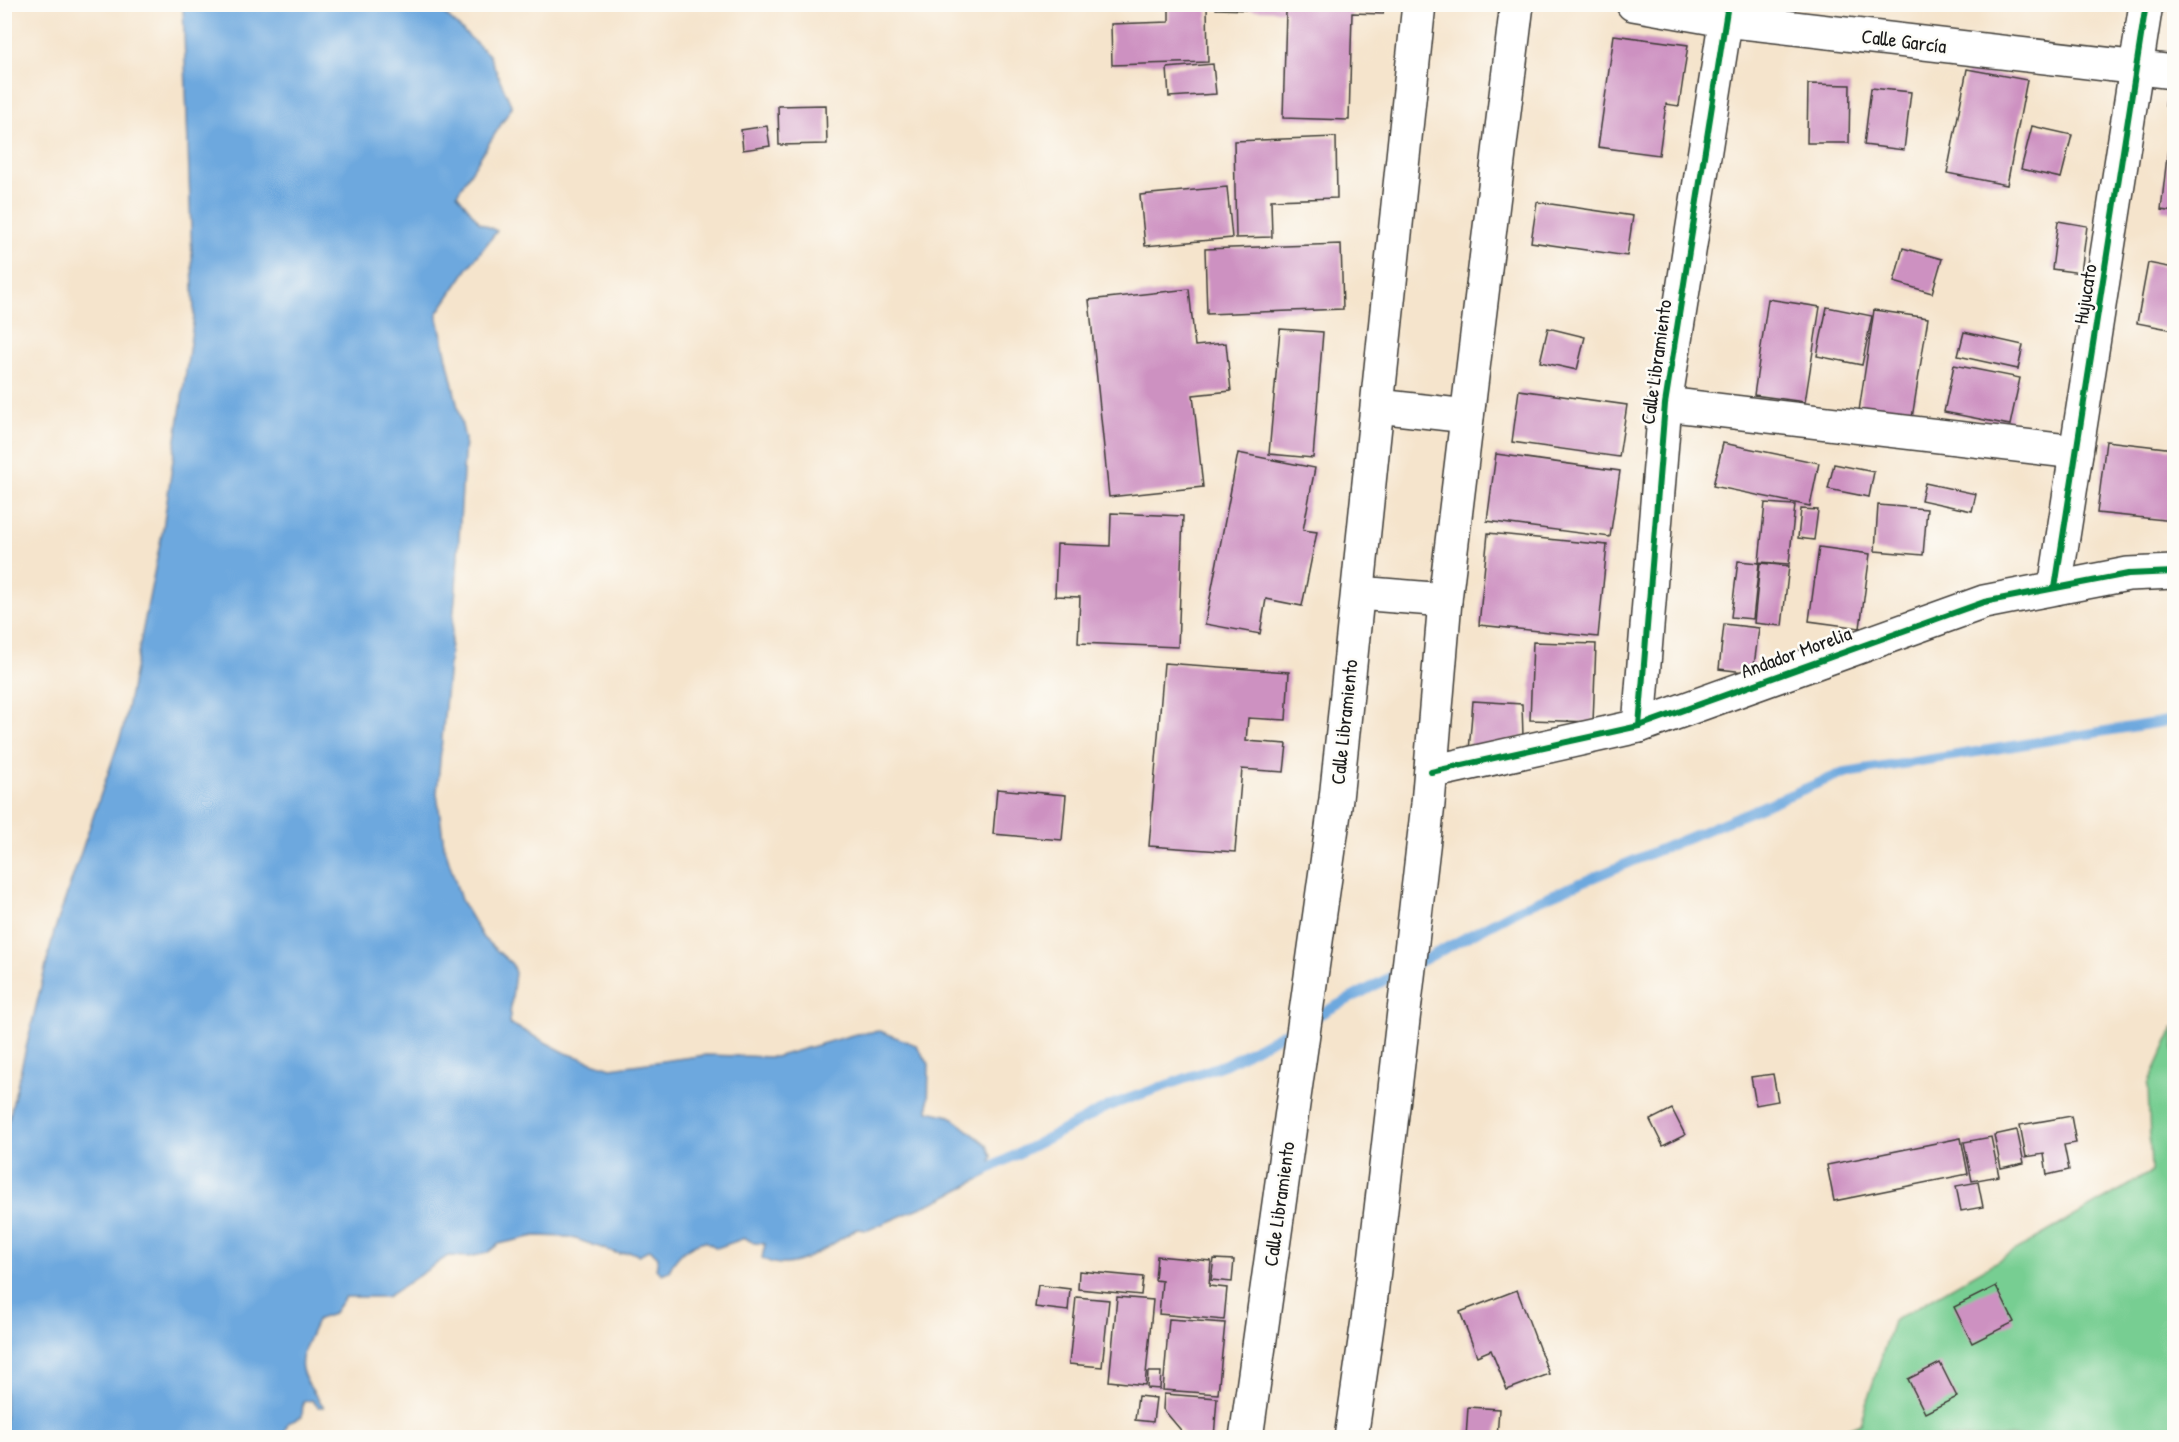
<svg xmlns="http://www.w3.org/2000/svg" width="2179" height="1442" viewBox="0 0 2179 1442" font-family="'Patrick Hand',sans-serif">
<style>
.green{fill:#77ce92;stroke:#4a7557;stroke-width:1.5}
.water{fill:#6da8de;stroke:#44627d;stroke-width:1.5}
.lines{fill:none;stroke-linecap:round;stroke-linejoin:round}
.stream{stroke:#6da8de;stroke-width:10}
.building{fill:#cd91c1}
.minor-casing{stroke:#3d3a36;stroke-width:36}
.trunk-casing{stroke:#3d3a36;stroke-width:36}
.minor{stroke:#fff;stroke-width:33}
.trunk{stroke:#fff;stroke-width:33}
.cycleway-casing{stroke:#fdfcf7;stroke-width:10}
.cycleway{stroke:#00873e;stroke-width:6}
.labels{text-anchor:middle;stroke-width:5;stroke-linejoin:round;paint-order:stroke}
.street-label{font-size:20px;fill:#1c1c1c;stroke:#fdfcf7}
</style>
<rect width="100%" height="100%" fill="#fdfcf7"/>
<filter id="ink" filterUnits="userSpaceOnUse"><feTurbulence type="fractalNoise" baseFrequency=".0167" numOctaves="2"/><feDisplacementMap in="SourceGraphic" scale="12" xChannelSelector="R" yChannelSelector="G"/><feConvolveMatrix kernelMatrix="1 2 1 2 8 2 1 2 1" color-interpolation-filters="sRGB"/></filter>
<filter id="wash" filterUnits="userSpaceOnUse"><feTurbulence type="fractalNoise" baseFrequency=".008" numOctaves="4" result="noise"/><feDisplacementMap in="SourceGraphic" scale="24" xChannelSelector="R" yChannelSelector="G"/><feGaussianBlur stdDeviation="1.35" result="paint"/><feColorMatrix in="noise" values="0 0 0 0 0 0 0 0 0 0 0 0 0 0 0 0 0 1.4 0 .05"/><feComposite in="paint" operator="in"/></filter>
<g filter="url(#wash)">
<rect width="100%" height="100%" fill="#f5e4cc"/>
<polygon class="green" points="2174,1027 2174,1437 1826,1438 1860,1423 1893,1321 2151,1172 2148,1085"/>
<path class="water" d="M183,5H435L489,55L512,107L457,194L480,223L497,231L468,268L437,314L465,439L456,588L437,793L444,845L461,900L483,938L512,964L515,973L509,1023L566,1053L611,1068L706,1055L775,1057L856,1034L880,1031L916,1045L929,1064L928,1111L950,1116L987,1145L992,1156L988,1175L941,1199L868,1230L857,1229C830,1244 792,1278 762,1258L765,1244L754,1243L745,1238L717,1248L705,1241C689,1244 676,1256 669,1271L662,1274L656,1269L658,1257L650,1249L639,1255L630,1252L619,1254L570,1237L535,1236L499,1244L487,1253L469,1257L448,1256L387,1297H345L333,1314L318,1319C297,1365 293,1365 324,1407H318L312,1400L303,1402L302,1417L288,1423L285,1430L287,1437H5V1135L54,932L123,729L163,528L194,316Z"/>
<g class="lines">
<g class="stream">
<polyline points="1416,964 1523,907 1840,774 2174,720"/>
<polyline points="979,1174 1111,1105 1226,1064 1402,971"/>
</g>
</g>
<g id="blocks">
<g class="building">
<polygon points="1169,4 1207,4 1208,62 1112,65 1111,24 1169,22"/>
<polygon points="1217,4 1384,4 1383,14 1352,13 1349,120 1283,118 1286,11 1216,9"/>
<polygon points="2074,4 2098,4 2096,10"/>
<polygon points="1614,35 1688,45 1679,106 1666,104 1659,155 1598,147"/>
<polygon points="1213,64 1216,94 1169,97 1167,68"/>
<polygon points="1967,69 2027,80 2007,185 1947,173"/>
<polygon points="1808,84 1850,85 1849,143 1807,143"/>
<polygon points="1871,88 1911,92 1904,150 1864,145"/>
<polygon points="2167,92 2174,93 2174,107 2165,106"/>
<polygon points="826,105 827,144 779,145 778,106"/>
<polygon points="767,126 770,146 743,150 741,130"/>
<polygon points="2032,126 2072,135 2061,178 2021,169"/>
<polygon points="2170,130 2174,130 2174,212 2161,210"/>
<polygon points="1336,137 1337,198 1271,200 1272,237 1236,238 1234,141"/>
<polygon points="1227,187 1232,238 1145,246 1140,195"/>
<polygon points="1537,202 1633,216 1627,256 1531,242"/>
<polygon points="2058,221 2087,226 2081,273 2052,269"/>
<polygon points="1341,244 1343,309 1207,314 1205,249"/>
<polygon points="1903,248 1942,259 1932,293 1894,282"/>
<polygon points="2148,263 2174,268 2174,330 2137,323"/>
<polygon points="1189,289 1195,346 1226,343 1231,391 1193,395 1203,487 1109,497 1089,300"/>
<polygon points="1768,299 1820,307 1805,402 1754,395"/>
<polygon points="1827,307 1872,316 1862,365 1817,356"/>
<polygon points="1874,310 1928,318 1912,418 1859,411"/>
<polygon points="1548,328 1585,337 1577,370 1540,362"/>
<polygon points="1280,329 1323,332 1313,458 1269,454"/>
<polygon points="1964,332 2023,345 2018,369 1958,356"/>
<polygon points="1954,365 2020,378 2010,425 1944,412"/>
<polygon points="1519,390 1627,405 1619,457 1512,442"/>
<polygon points="2106,441 2174,449 2174,521 2097,513"/>
<polygon points="1723,443 1819,463 1810,506 1713,486"/>
<polygon points="1238,453 1315,468 1303,530 1317,532 1302,606 1266,599 1260,634 1205,624"/>
<polygon points="1496,454 1620,471 1610,537 1487,521"/>
<polygon points="1834,464 1874,472 1869,497 1828,489"/>
<polygon points="1925,483 1976,494 1972,511 1921,500"/>
<polygon points="1765,503 1795,505 1789,564 1759,562"/>
<polygon points="1878,505 1927,509 1923,555 1875,551"/>
<polygon points="1801,509 1818,510 1814,540 1798,538"/>
<polygon points="1111,513 1183,516 1178,647 1078,643 1080,597 1055,596 1057,544 1110,546"/>
<polygon points="1488,533 1607,545 1598,637 1479,625"/>
<polygon points="1819,547 1870,554 1860,628 1809,621"/>
<polygon points="1738,561 1759,563 1753,619 1731,617"/>
<polygon points="1760,563 1789,566 1782,626 1754,623"/>
<polygon points="1724,624 1759,628 1753,673 1719,669"/>
<polygon points="1533,642 1596,644 1593,722 1530,720"/>
<polygon points="1164,663 1289,672 1286,720 1248,718 1246,741 1287,744 1284,772 1242,769 1235,852 1149,846"/>
<polygon points="1473,701 1522,704 1523,737 1469,751"/>
<polygon points="997,789 1066,795 1062,840 993,834"/>
<polygon points="1773,1074 1778,1101 1756,1105 1751,1077"/>
<polygon points="1672,1109 1685,1135 1663,1146 1650,1120"/>
<polygon points="2071,1116 2076,1143 2064,1145 2069,1170 2047,1175 2044,1154 2026,1157 2020,1125"/>
<polygon points="2017,1130 2024,1163 2001,1168 1994,1135"/>
<polygon points="1991,1137 1999,1176 1972,1181 1964,1142"/>
<polygon points="1961,1138 1968,1174 1834,1201 1827,1165"/>
<polygon points="1978,1182 1983,1207 1961,1211 1956,1186"/>
<polygon points="1157,1256 1211,1261 1209,1286 1227,1288 1224,1320 1159,1314 1162,1281 1155,1280"/>
<polygon points="1214,1259 1234,1260 1232,1282 1211,1280"/>
<polygon points="1079,1271 1143,1277 1141,1295 1078,1289"/>
<polygon points="1038,1285 1070,1289 1068,1311 1035,1307"/>
<polygon points="1996,1286 2014,1322 1972,1343 1954,1307"/>
<polygon points="1517,1290 1549,1374 1507,1390 1491,1350 1477,1356 1460,1312"/>
<polygon points="1076,1297 1109,1300 1102,1367 1069,1364"/>
<polygon points="1117,1297 1153,1300 1145,1385 1109,1381"/>
<polygon points="1169,1319 1225,1323 1218,1394 1163,1390"/>
<polygon points="1940,1363 1957,1397 1925,1413 1908,1379"/>
<polygon points="1148,1372 1161,1372 1160,1389 1147,1388"/>
<polygon points="1164,1394 1217,1398 1214,1438 1185,1435 1163,1409"/>
<polygon points="1138,1396 1156,1398 1153,1422 1135,1420"/>
<polygon points="1468,1407 1499,1409 1497,1438 1466,1438"/>
</g>
</g>
</g>
<g filter="url(#ink)">
<use href="#blocks" fill-opacity="0" stroke="#3d3a36" stroke-width="1.5"/>
<g class="lines">
<defs>
<g id="minor">
<polyline points="1633,4 1725,20 2174,72"/>
<polyline points="1665,404 2076,452"/>
<polyline points="2055,588 2146,4"/>
<polyline points="1639,726 1665,404 1728,4"/>
<polyline points="1431,772 1639,726 1984,602 2128,574 2174,572"/>
</g>
<g id="trunk">
<polyline points="1378,406 1467,416"/>
<polyline points="1358,593 1445,600"/>
<polyline points="1246,1438 1336,799 1419,4"/>
<polyline points="1351,1438 1369,1313 1428,804 1445,600 1517,4"/>
</g>
</defs>
<use href="#minor" class="minor-casing"/>
<use href="#trunk" class="trunk-casing"/>
<use href="#minor" class="minor"/>
<use href="#trunk" class="trunk"/>
<defs>
<g id="cycleway">
<polyline points="2055,588 2146,4"/>
<polyline points="1639,726 1665,404 1728,4"/>
<polyline points="1431,772 1639,726 1984,602 2128,574 2174,572"/>
</g>
</defs>
<use href="#cycleway" class="cycleway-casing"/>
<use href="#cycleway" class="cycleway"/>
</g>
</g>
<g class="labels">
<g class="street-label">
<text transform="translate(1904 41) rotate(7)" y="7">Calle García</text>
<text transform="translate(2085 294) rotate(-81)" y="7">Hujucato</text>
<text transform="translate(1656 362) rotate(-82)" y="7">Calle Libramiento</text>
<text transform="translate(1796 652) rotate(-20)" y="7">Andador Morelia</text>
<text transform="translate(1344 722) rotate(-84)" y="7">Calle Libramiento</text>
<text transform="translate(1279 1204) rotate(-82)" y="7">Calle Libramiento</text>
</g>
</g>
<rect width="2179" height="1442" fill="none" stroke="#fdfcf7" stroke-width="24"/>
</svg>
